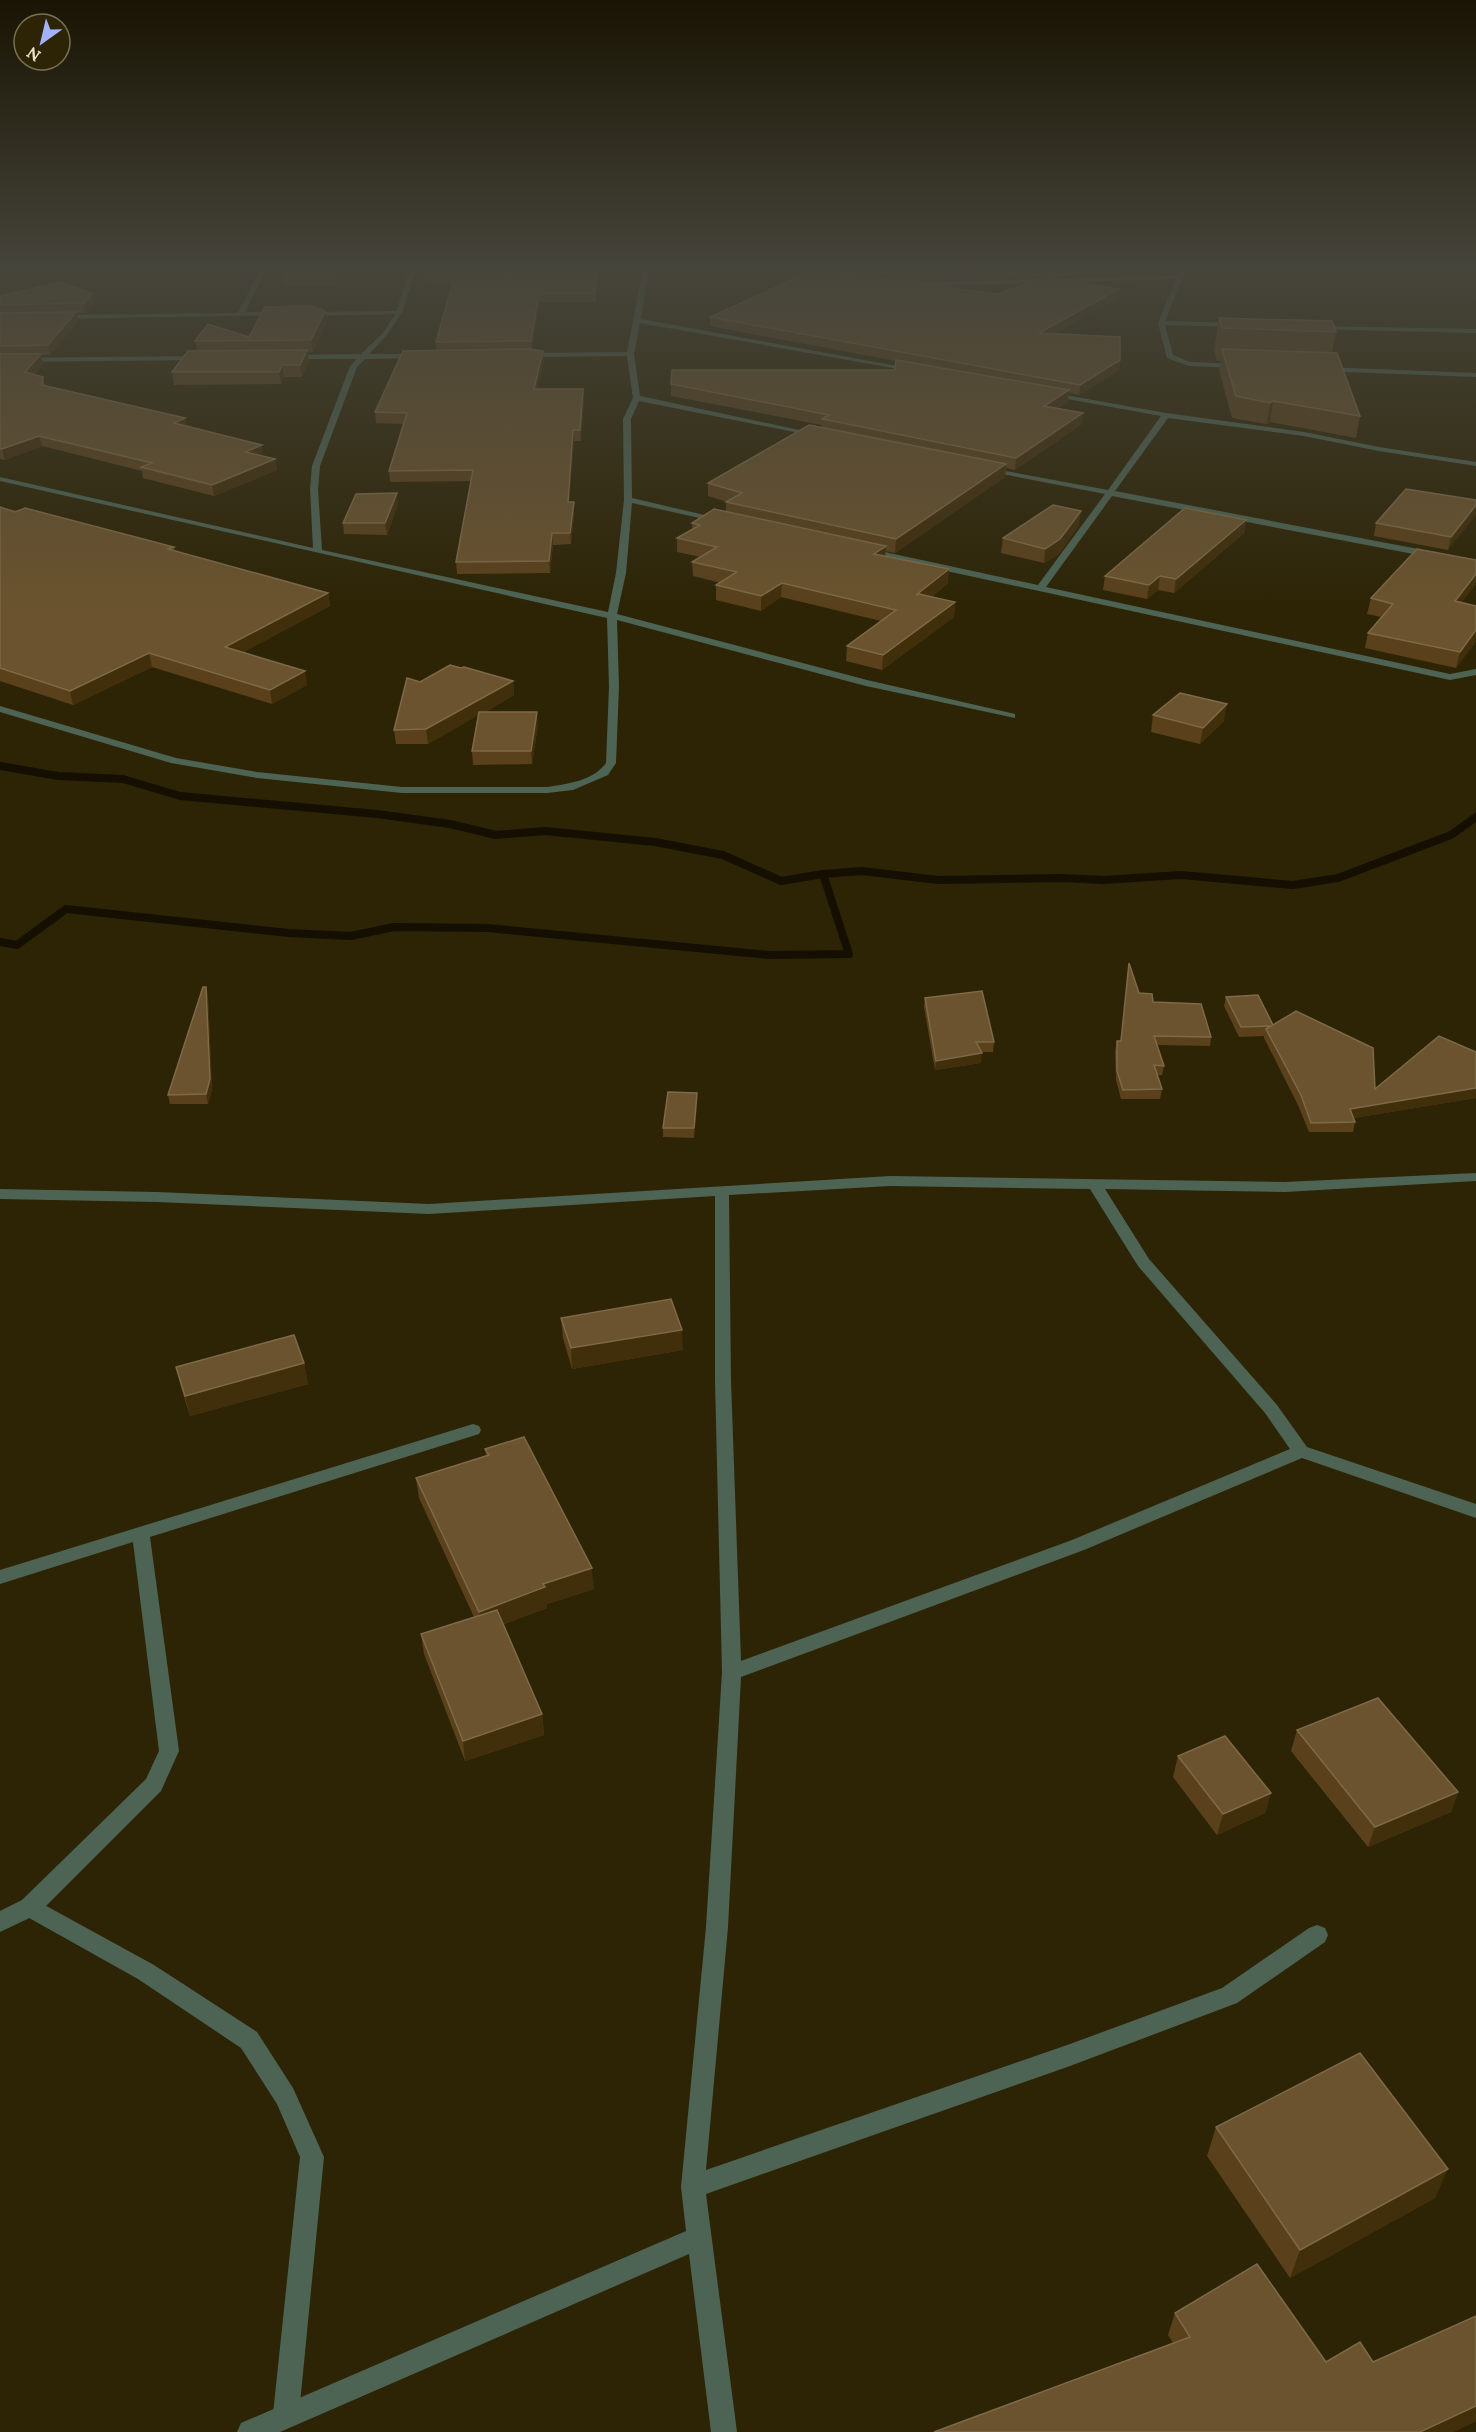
<svg xmlns="http://www.w3.org/2000/svg" width="1476" height="2432" viewBox="0 0 1476 2432" font-family="Lora,serif">
<style>
.lines{fill:none;stroke-linecap:round;stroke-linejoin:round}
.stream{stroke:#140f01;stroke-width:8}
.service{fill:#4d6454;fill-rule:evenodd}
.minor{fill:#4d6454;fill-rule:evenodd}
.wall{fill:#5a411c;fill-rule:evenodd}
.shaded-wall{fill:#412e0b}
.building{fill:#6a532e;stroke:#7e6a46;stroke-width:1.5}
</style>
<rect width="100%" height="100%" fill="#2d2405"/>
<g class="lines">
<g class="stream">
<polyline points="0,766 58,776 123,779 180,796 377,814 450,824 496,835 545,831 655,842 723,855 781,881 823,874 862,871 938,880 1062,878 1103,880 1181,875 1293,885 1338,878 1451,835 1476,817"/>
<polyline points="0,942 17,945 66,909 289,933 351,936 394,927 488,928 769,955 849,954 823,874"/>
</g>
<g class="service">
<polygon points="261,268 267,268 245,312 282,312 284,315 57,319 54,317 57,315 238,313"/>
<polygon points="792,268 802,268 831,275 828,277"/>
<polygon points="1181,268 1187,268 1165,321 1239,323 1242,325 1239,327 1165,325 1173,355 1190,362 1239,364 1242,368 1189,366 1167,358 1158,323 1176,279 907,287 904,285 907,283 1178,275"/>
<polygon points="399,311 401,314 306,316 303,314 306,312"/>
<polygon points="1312,326 1476,329 1476,333 1314,329"/>
<polygon points="1323,367 1476,373 1476,377 1320,371"/>
<polygon points="30,1897 154,1965 257,2032 293,2088 324,2157 299,2414 295,2423 286,2427 277,2423 273,2414 300,2157 277,2104 241,2048 138,1979 22,1914 19,1907 22,1900"/>
</g>
<g class="minor">
<path d="M410,268H416L402,313L386,336L369,354H420L424,356L420,358L365,359L357,367L320,466L318,489L322,550L608,612L616,573L624,500L623,419L633,398L627,356L525,357L521,355L525,353L627,352L643,268H649L641,319L919,370L915,372L640,323L634,354L640,396L823,435L819,437L639,401L631,419L632,498L726,520L722,523L632,503L626,573L617,614L867,680L1015,714V718L866,686L617,620L619,686L616,763L608,775L573,790L547,793H402L257,778L171,763L0,712V706L176,758L257,772L402,787H547C567,784 593,781 606,763L609,686L607,618L0,481V477L313,548L310,489L312,466L350,366L357,359H288L284,357L288,355L361,354L382,334L396,313Z"/>
<polygon points="204,356 201,360 0,362 0,358"/>
<polygon points="1048,392 1166,413 1304,432 1379,447 1476,462 1476,466 1379,451 1304,436 1168,418 1115,491 1476,560 1476,566 1112,496 1046,587 1450,674 1476,669 1476,675 1450,680 863,553 862,551 866,548 1038,585 1105,494 987,471 983,469 984,467 1108,490 1161,416 1051,396"/>
<path d="M1476,1173V1181L1285,1192L1105,1189L1149,1259L1277,1405L1307,1447L1476,1504V1518L1302,1458L1084,1550L741,1677L728,1927L706,2170L1070,2044L1222,1988L1309,1928L1317,1925L1325,1928L1328,1935L1325,1942L1237,2003L1070,2066L706,2194L737,2432H711L689,2254L280,2432H237L241,2423L686,2231L681,2187L706,1927L722,1672L715,1381V1196L429,1214L157,1202L0,1199V1189L157,1192L429,1204L890,1176L1285,1182ZM890,1186L1090,1189L1138,1266L1265,1413L1290,1449L1072,1540L741,1661L731,1381L729,1195Z"/>
<polygon points="473,1424 479,1426 481,1430 479,1434 150,1537 179,1751 161,1791 38,1914 0,1932 0,1911 22,1900 146,1779 159,1751 133,1542 0,1584 0,1570"/>
</g>
</g>
<g class="wall">
<polygon points="343,268 336,286 284,286 283,275"/>
<polygon points="428,268 597,268 596,302 539,302 532,350 544,361 537,389 584,399 581,441 574,441 569,502 574,514 571,544 553,545 550,573 457,574 456,562 471,481 390,482 389,471 403,424 376,423 375,412 436,350 436,342 452,284 426,284 425,275"/>
<path d="M830,268H1090L1076,276H1062L1061,280L1118,298L1054,334L1120,360L1119,370L1079,395L1069,393L1068,402L1058,408L1082,424L1015,470L1006,468L1005,477L895,553L885,551V556L948,583L932,597L955,602L954,617L882,670L846,661L847,646L881,621L781,597L761,611L716,600V585L721,583L693,576L692,562L700,557L677,552V538L692,529V523L726,512V502H727L708,496V483L821,427L822,425L671,396V384L895,370L896,361L710,326V317L830,269ZM1040,277V279L998,294L894,282Z"/>
<polygon points="92,293 94,302 85,313 77,313 78,321 50,355 41,355 43,364 34,375 43,377 45,386 185,418 187,426 263,456 262,456 275,459 277,470 214,496 143,478 142,471 42,446 5,460 0,459 0,296"/>
<polygon points="1219,318 1336,332 1332,353 1360,416 1356,438 1270,422 1267,424 1232,418 1219,370 1221,361 1217,361 1214,350"/>
<polygon points="326,323 313,352 307,352 309,362 302,377 284,377 281,384 174,385 172,372 197,350 195,341 249,337"/>
<polygon points="1476,500 1448,550 1374,536 1376,523"/>
<polygon points="398,504 387,535 344,534 343,523"/>
<polygon points="0,507 174,547 175,551 328,593 330,606 243,652 307,685 272,704 152,667 73,705 0,681"/>
<polygon points="1246,520 1244,533 1174,593 1158,590 1147,599 1103,590 1105,576"/>
<polygon points="1079,525 1059,554 1044,563 1001,553 1003,538"/>
<polygon points="1371,598 1462,603 1476,606 1476,641 1456,668 1365,648 1368,633 1381,617 1367,614"/>
<polygon points="513,681 514,695 485,712 538,725 532,764 473,765 472,751 478,715 428,744 396,744 394,730 420,682"/>
<polygon points="1153,715 1224,721 1200,744 1151,732"/>
<polygon points="206,987 208,996 212,1089 208,1104 170,1104 168,1095"/>
<polygon points="1139,993 1211,1037 1210,1046 1157,1045 1164,1066 1162,1075 1157,1075 1162,1089 1160,1099 1121,1099 1116,1080 1115,1051 1117,1041 1120,1041"/>
<polygon points="1226,997 1273,1025 1375,1089 1476,1098 1354,1118 1355,1122 1353,1132 1309,1132 1298,1105 1264,1038 1264,1036 1239,1037 1224,1006"/>
<polygon points="925,998 994,1042 993,1052 981,1052 981,1063 935,1070 924,1007"/>
<polygon points="697,1093 697,1103 694,1138 663,1137 663,1128"/>
<polygon points="561,1318 683,1350 572,1369 563,1338"/>
<polygon points="304,1363 308,1384 190,1416 181,1387 176,1367"/>
<polygon points="485,1449 594,1589 547,1604 547,1608 504,1624 542,1714 544,1735 465,1761 424,1654 421,1634 474,1617 419,1498 416,1478 486,1456"/>
<polygon points="1297,1730 1458,1792 1451,1812 1368,1847 1291,1751"/>
<polygon points="1178,1756 1271,1793 1265,1813 1217,1835 1173,1777"/>
<polygon points="1216,2127 1435,2198 1290,2278 1207,2156"/>
<polygon points="1175,2313 1326,2362 1373,2362 1476,2316 1476,2421 1453,2432 934,2432 1173,2343 1168,2335"/>
</g>
<g class="shaded-wall">
<polygon points="0,268 9,268 0,275"/>
<polygon points="337,268 343,268 336,286 334,274"/>
<polygon points="1078,268 1090,268 1076,276 1076,269"/>
<polygon points="1119,289 1118,298 1038,343 1039,333"/>
<polygon points="92,293 94,302 85,313 84,303"/>
<polygon points="539,293 539,302 532,350 531,341"/>
<polygon points="325,311 326,323 313,352 311,340"/>
<polygon points="76,312 78,321 50,355 48,345"/>
<polygon points="307,350 309,362 302,377 300,365"/>
<polygon points="543,351 544,361 534,399 534,389"/>
<polygon points="41,354 43,364 27,382 25,372"/>
<polygon points="1120,360 1119,370 1079,395 1080,385"/>
<polygon points="282,365 284,377 281,384 279,372"/>
<polygon points="583,389 584,399 581,441 580,430"/>
<polygon points="1069,390 1068,402 1043,418 1044,406"/>
<polygon points="1273,401 1270,422 1267,424 1270,403"/>
<polygon points="1083,413 1082,424 1015,470 1016,458"/>
<polygon points="185,418 187,429 174,423"/>
<polygon points="573,430 574,441 568,514 568,502"/>
<polygon points="39,436 42,446 5,460 2,449"/>
<polygon points="262,445 263,456 247,462 245,452"/>
<polygon points="275,459 277,470 214,496 212,485"/>
<polygon points="1006,464 1005,477 895,553 896,539"/>
<polygon points="397,493 398,504 387,535 385,523"/>
<polygon points="574,502 574,514 571,544 570,533"/>
<polygon points="1476,505 1476,515 1448,550 1451,537"/>
<polygon points="1081,511 1079,525 1059,554 1044,563 1045,549"/>
<polygon points="1246,520 1244,533 1174,593 1176,579"/>
<polygon points="552,533 553,545 550,573 549,561"/>
<polygon points="886,546 885,560 874,554"/>
<polygon points="949,569 948,583 916,610 916,595"/>
<polygon points="1476,574 1476,584 1451,617 1455,601"/>
<polygon points="1160,576 1158,590 1147,599 1149,585"/>
<polygon points="782,583 781,597 761,611 761,596"/>
<polygon points="328,593 330,606 227,661 225,647"/>
<polygon points="955,602 954,617 882,670 883,655"/>
<polygon points="1476,630 1476,641 1456,668 1460,652"/>
<polygon points="149,653 152,667 73,705 70,691"/>
<polygon points="305,671 307,685 272,704 270,690"/>
<polygon points="513,681 514,695 428,744 426,729"/>
<polygon points="1227,704 1224,721 1200,744 1203,728"/>
<polygon points="537,712 538,725 532,764 531,751"/>
<polygon points="206,987 208,996 212,1089 208,1104 206,1094"/>
<polygon points="982,1053 981,1063 935,1070 936,1061"/>
<polygon points="1476,1088 1476,1098 1348,1119 1350,1109"/>
<polygon points="697,1093 697,1103 694,1138 694,1128"/>
<polygon points="682,1330 683,1350 572,1369 571,1348"/>
<polygon points="304,1363 308,1384 190,1416 185,1396"/>
<polygon points="592,1568 594,1589 547,1604 547,1608 481,1632 479,1612 543,1584"/>
<polygon points="542,1714 544,1735 465,1761 463,1741"/>
<polygon points="1458,1792 1451,1812 1368,1847 1375,1827"/>
<polygon points="1271,1793 1265,1813 1217,1835 1223,1814"/>
<polygon points="1448,2169 1435,2198 1290,2278 1300,2250"/>
<polygon points="1476,2406 1476,2421 1453,2432 1420,2432"/>
</g>
<g class="building">
<polygon points="286,268 337,268 334,274 283,275"/>
<polygon points="428,268 597,268 595,293 539,293 531,341 436,342 455,275 425,275"/>
<polygon points="818,268 823,268 896,282 922,281 923,284 998,294 1040,279 1041,276 1062,275 1056,279 1119,289 1039,333 1120,337 1120,360 1080,385 710,317"/>
<polygon points="853,268 1078,268 1076,269 891,274"/>
<polygon points="60,282 92,293 84,303 0,305 0,296"/>
<polygon points="311,306 325,311 311,340 195,341 208,324 249,337 265,307"/>
<polygon points="76,312 48,345 0,346 0,313"/>
<polygon points="1219,318 1332,321 1336,332 1222,328"/>
<polygon points="530,349 543,351 534,389 583,389 580,430 573,430 568,502 574,502 570,533 552,533 549,561 456,562 473,470 389,471 407,413 375,412 403,351"/>
<polygon points="1222,349 1337,353 1360,416 1273,401 1270,403 1236,396"/>
<polygon points="307,350 300,365 282,365 279,372 172,372 188,351"/>
<polygon points="0,354 41,354 25,372 43,377 42,385 185,418 174,423 262,445 245,452 275,459 212,485 141,467 152,463 39,436 2,449 0,449"/>
<polygon points="896,360 1069,390 1044,406 1083,413 1016,458 822,419 829,415 671,384 672,370 895,370"/>
<polygon points="809,425 1006,464 896,539 726,502 742,493 708,483"/>
<polygon points="1406,489 1476,500 1476,505 1451,537 1376,523"/>
<polygon points="397,493 385,523 343,523 356,494"/>
<polygon points="1053,505 1081,511 1060,539 1045,549 1003,538"/>
<polygon points="0,507 15,512 25,508 174,547 168,549 328,593 225,647 305,671 270,690 149,653 70,691 0,668"/>
<polygon points="1185,508 1246,520 1176,579 1160,576 1149,585 1105,576"/>
<polygon points="714,509 886,546 874,554 949,569 916,595 919,594 955,602 883,655 847,646 896,610 782,583 761,596 716,585 737,572 692,562 717,547 677,538 700,525 692,523"/>
<polygon points="1417,549 1476,560 1476,574 1455,601 1476,606 1476,630 1460,652 1368,633 1393,604 1371,598"/>
<polygon points="450,665 461,668 464,667 513,681 426,729 394,730 407,678 420,682"/>
<polygon points="1180,693 1227,704 1203,728 1153,715"/>
<polygon points="479,712 537,712 531,751 472,751"/>
<polygon points="1129,963 1139,993 1152,994 1153,1002 1201,1004 1211,1037 1154,1036 1164,1066 1154,1065 1162,1089 1123,1090 1117,1071 1117,1041 1121,1041"/>
<polygon points="203,987 206,987 210,1079 206,1094 168,1095"/>
<polygon points="982,991 994,1042 976,1042 982,1053 936,1061 925,998"/>
<polygon points="1258,995 1273,1025 1296,1011 1373,1048 1375,1089 1439,1036 1476,1052 1476,1088 1350,1109 1355,1122 1311,1123 1301,1095 1266,1029 1271,1026 1241,1027 1226,997"/>
<polygon points="668,1092 697,1093 694,1128 663,1128"/>
<polygon points="671,1299 682,1330 571,1348 561,1318"/>
<polygon points="294,1335 304,1363 185,1396 176,1367"/>
<polygon points="524,1437 592,1568 543,1584 545,1587 479,1612 416,1478 489,1455 485,1449"/>
<polygon points="497,1610 542,1714 463,1741 421,1634"/>
<polygon points="1378,1698 1458,1792 1375,1827 1297,1730"/>
<polygon points="1225,1736 1271,1793 1223,1814 1178,1756"/>
<polygon points="1360,2053 1448,2169 1300,2250 1216,2127"/>
<polygon points="1257,2264 1326,2362 1360,2342 1373,2362 1476,2316 1476,2406 1420,2432 934,2432 1190,2337 1175,2313"/>
</g>
<linearGradient id="sky" x2="0" y2="1"><stop stop-color="#191403"/><stop offset="0.44" stop-color="#46453b"/><stop offset="1" stop-color="#46453b" stop-opacity="0"/></linearGradient>
<rect width="1476" height="608" fill="url(#sky)"/>
<g transform="translate(42 42) rotate(214)"><circle r="28" fill="#2d2405" stroke="#797152" stroke-width="1.5"/>
<path d="M0-4.5L10 22L0 15L-10 22Z" fill="#a2b2fd"/>
<text y="-9" font-size="16" font-weight="bold" text-anchor="middle" fill="#ece4c6">N</text>
</g>
</svg>
